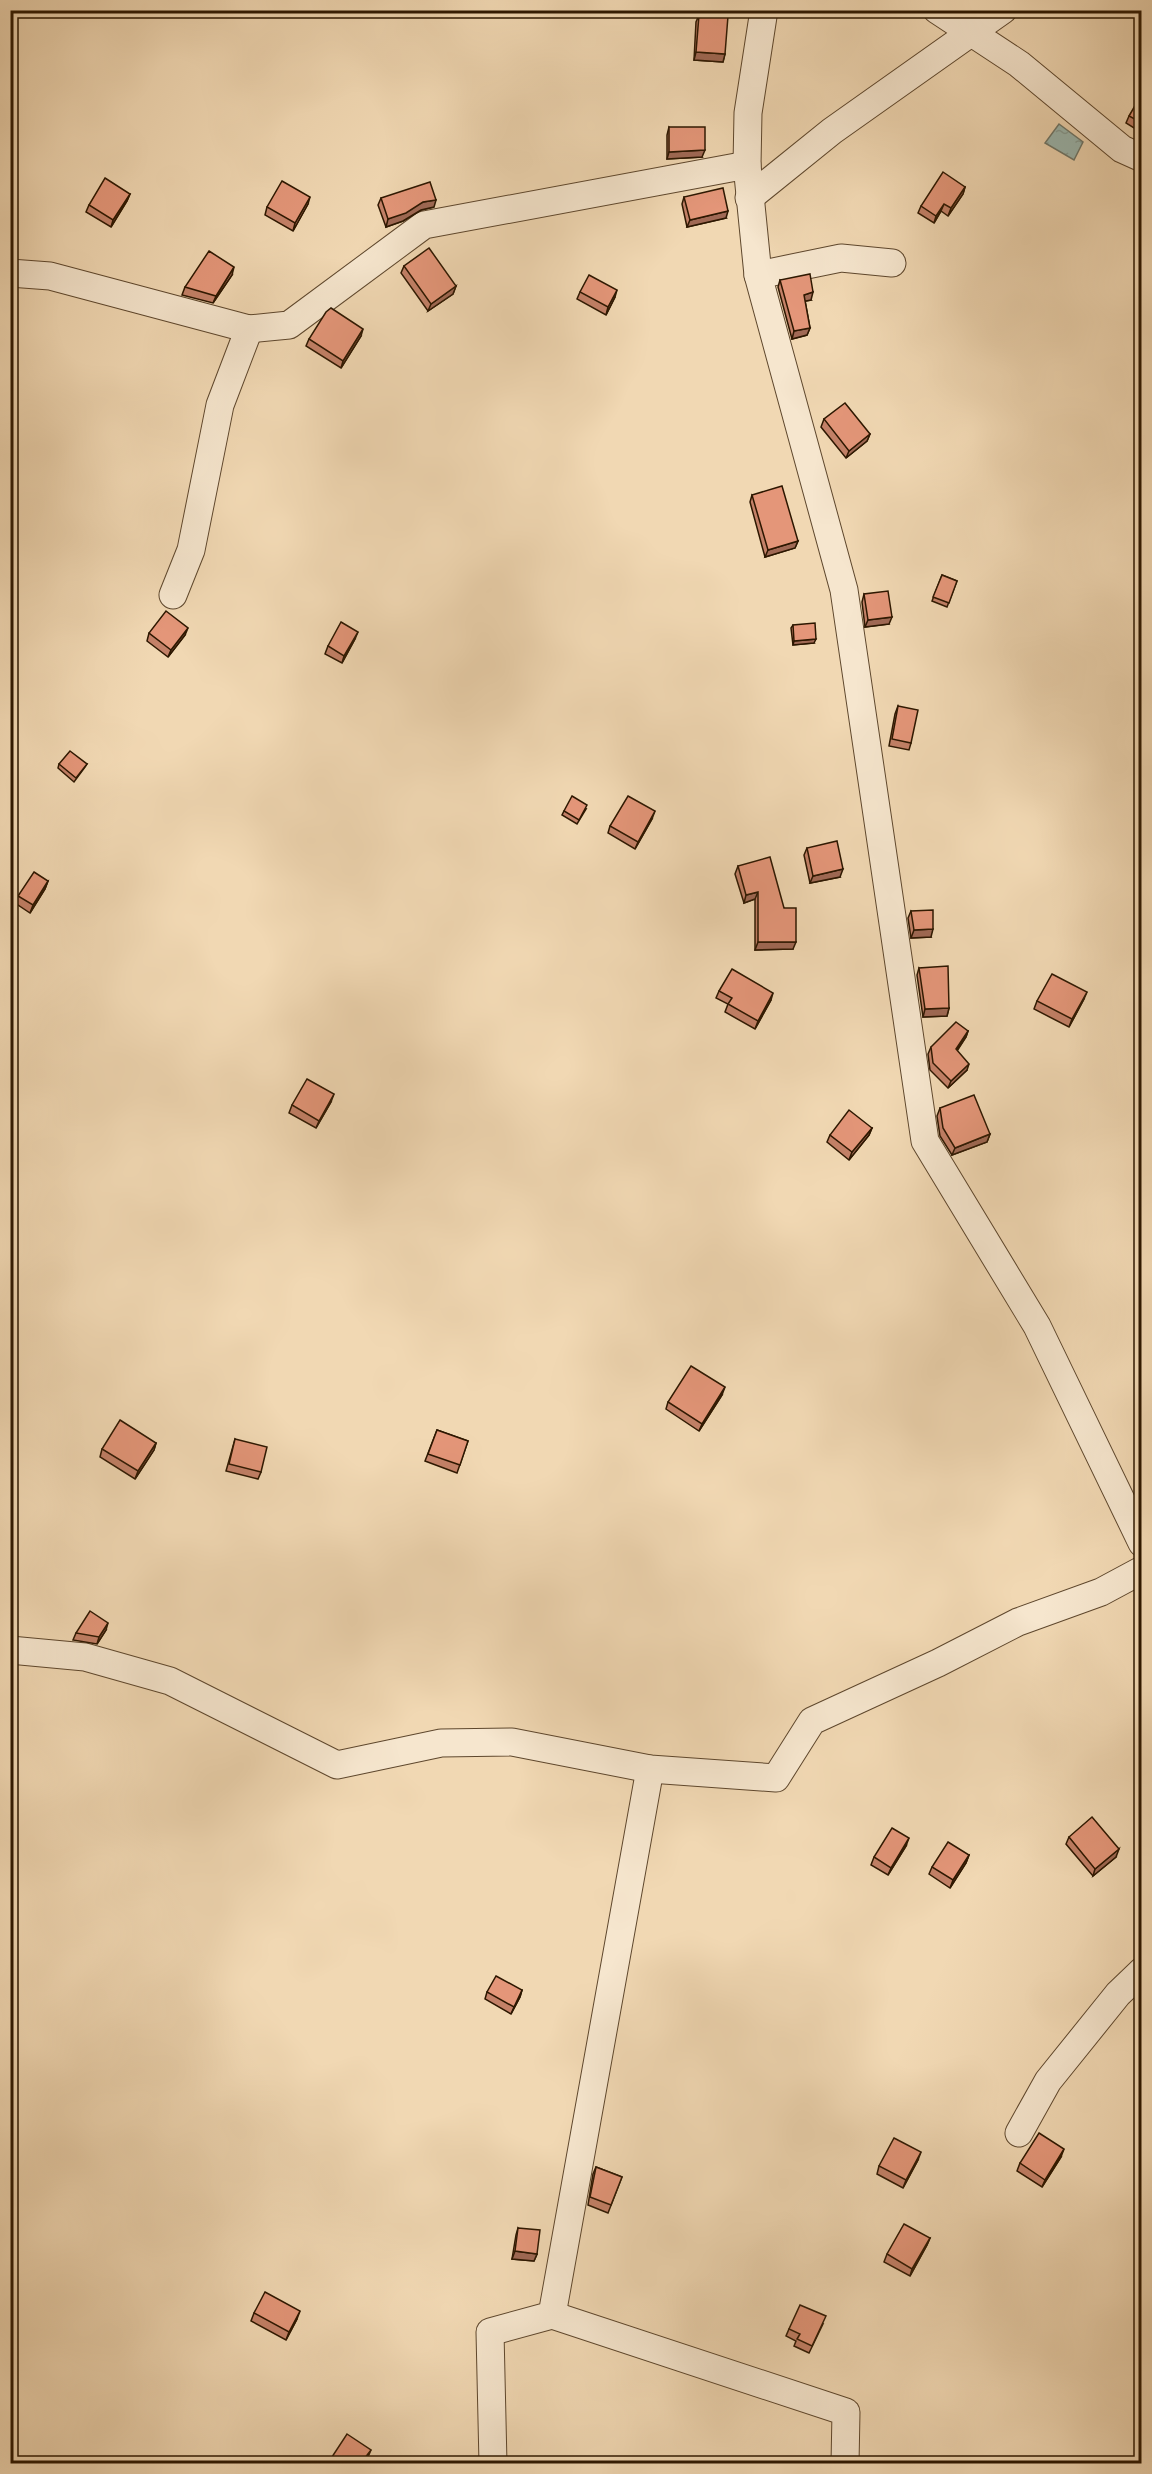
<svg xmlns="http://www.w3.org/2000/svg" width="1152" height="2474" viewBox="0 0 1152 2474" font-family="'Gentium Book Plus',serif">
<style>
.water{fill:url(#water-ripples);stroke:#6f786b;stroke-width:1.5}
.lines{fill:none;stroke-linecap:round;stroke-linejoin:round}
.minor-casing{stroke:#5e472d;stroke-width:29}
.minor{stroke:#f6e6ce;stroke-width:27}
.wall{fill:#c48168;stroke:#2d1700;stroke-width:1.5}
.shaded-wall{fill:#a06955;stroke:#2d1700;stroke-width:1.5}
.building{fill:#e49679;stroke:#2d1700;stroke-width:1.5}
</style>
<defs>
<pattern id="water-ripples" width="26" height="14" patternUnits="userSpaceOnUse" patternTransform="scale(1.5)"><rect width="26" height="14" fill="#9bb9b2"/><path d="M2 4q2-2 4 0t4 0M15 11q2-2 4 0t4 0" fill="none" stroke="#869e97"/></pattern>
</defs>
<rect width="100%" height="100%" fill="#f1d8b3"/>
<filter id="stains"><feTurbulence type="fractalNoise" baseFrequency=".00333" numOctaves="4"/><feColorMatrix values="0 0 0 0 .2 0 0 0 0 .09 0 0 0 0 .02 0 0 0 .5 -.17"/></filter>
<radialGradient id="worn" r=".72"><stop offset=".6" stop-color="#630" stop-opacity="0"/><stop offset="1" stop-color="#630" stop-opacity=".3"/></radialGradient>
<polygon class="water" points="1059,124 1083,142 1074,160 1045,143"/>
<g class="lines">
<defs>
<g id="minor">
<polyline points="937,10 1019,64 1122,149 1142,158"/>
<polyline points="747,165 748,113 764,10"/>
<polyline points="749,198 832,131 1003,10"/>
<polyline points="10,273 50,276 249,329 289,325 424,225 747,165 758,275 844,590 925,1141 1037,1326 1142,1543"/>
<polyline points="758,275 841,258 892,263"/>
<polyline points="173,595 191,550 220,405 249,329"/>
<polyline points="10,1650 85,1657 170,1681 337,1765 441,1743 512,1742 650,1769 776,1778 812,1721 938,1663 1018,1622 1101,1592 1142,1570"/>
<polyline points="1019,2133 1048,2081 1118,1994 1142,1971"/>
<polyline points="552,2315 846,2412 845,2464"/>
<polyline points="493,2464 490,2332 552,2315 650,1769"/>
</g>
</defs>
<use href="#minor" class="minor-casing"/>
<use href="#minor" class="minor"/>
</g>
<g class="wall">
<polygon points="699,15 725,54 723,62 694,60 696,22"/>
<polygon points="1142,98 1142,133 1126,123 1129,116"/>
<polygon points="669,127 702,157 667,159 667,135"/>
<polygon points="965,187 963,194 948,216 941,211 934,223 918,213 921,206"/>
<polygon points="130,194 127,201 111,227 86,212 89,205"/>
<polygon points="684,197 726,218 687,227 682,204"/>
<polygon points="381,198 434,207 421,210 403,221 386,227 378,205"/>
<polygon points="308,204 293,231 265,215 267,207"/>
<polygon points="404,266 456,286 453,294 428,311 401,273"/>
<polygon points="232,275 213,303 182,295 185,287"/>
<polygon points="780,280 811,300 805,301 810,328 807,335 792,339 778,287"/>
<polygon points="580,292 615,297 606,315 577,299"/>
<polygon points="361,336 341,368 306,346 309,339"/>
<polygon points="824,419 870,434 867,441 846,458 821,427"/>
<polygon points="752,495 798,541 795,548 765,557 750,502"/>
<polygon points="942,575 957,581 947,607 932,601"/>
<polygon points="864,594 889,624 865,627 862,602"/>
<polygon points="793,625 814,643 793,645 791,628"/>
<polygon points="149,633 185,635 168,657 147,641"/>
<polygon points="355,639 342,663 325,654 328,646"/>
<polygon points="898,706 911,743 909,750 889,746 895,714"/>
<polygon points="59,764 87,764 85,767 74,782 58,768"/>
<polygon points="586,809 577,824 562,815 564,811"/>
<polygon points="652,819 635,849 608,833 610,826"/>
<polygon points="807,848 840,877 810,883 804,855"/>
<polygon points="738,866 784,908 793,949 755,950 755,899 744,903 735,874"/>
<polygon points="48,881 45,889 30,913 15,903 18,896"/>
<polygon points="911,911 931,937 911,938 908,918"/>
<polygon points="919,968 949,1008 947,1016 923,1017 917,975"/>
<polygon points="719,991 771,1000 755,1029 725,1012 728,1004 716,998"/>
<polygon points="1084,999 1069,1027 1034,1009 1037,1001"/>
<polygon points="968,1031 966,1037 957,1051 967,1070 948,1088 930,1070 928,1054 931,1047"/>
<polygon points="331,1102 316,1128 289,1113 292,1105"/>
<polygon points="940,1108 990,1134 987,1142 952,1155 940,1136 937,1116"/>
<polygon points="872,1128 869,1135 849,1160 827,1142 830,1135"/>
<polygon points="722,1395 699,1431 666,1409 668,1402"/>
<polygon points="437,1430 468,1441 457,1473 425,1461"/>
<polygon points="235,1439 261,1472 258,1479 226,1471"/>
<polygon points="156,1443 154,1450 135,1479 100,1457 102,1449"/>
<polygon points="106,1630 97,1644 73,1640 76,1633"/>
<polygon points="1069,1837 1116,1857 1093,1876 1066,1844"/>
<polygon points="906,1846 888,1875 871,1865 874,1857"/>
<polygon points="969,1855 966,1863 950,1888 929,1874 932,1867"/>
<polygon points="522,1990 520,1997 511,2014 485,1999 487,1992"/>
<polygon points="1061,2157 1042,2187 1017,2171 1020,2163"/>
<polygon points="918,2160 903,2188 877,2174 879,2166"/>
<polygon points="596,2167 622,2177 608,2213 588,2205 593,2174"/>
<polygon points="518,2228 537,2254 534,2261 512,2259 516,2235"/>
<polygon points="930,2238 927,2245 910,2276 884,2262 887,2254"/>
<polygon points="254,2313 297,2319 286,2340 251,2321"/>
<polygon points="823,2324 809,2353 794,2346 796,2341 786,2336 789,2329"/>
</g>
<g class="shaded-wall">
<polygon points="696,52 725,54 723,62 694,60"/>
<polygon points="705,150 702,157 667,159 669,152"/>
<polygon points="965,187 963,194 948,216 951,208"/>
<polygon points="130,194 127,201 111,227 113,220"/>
<polygon points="310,197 308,204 293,231 295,223"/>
<polygon points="436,200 434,207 421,210 403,221 386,227 388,219 423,202"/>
<polygon points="944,204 941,211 934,223 936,216"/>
<polygon points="728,211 726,218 687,227 690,220"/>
<polygon points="234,267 232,275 213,303 216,296"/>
<polygon points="456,286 453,294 428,311 431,304"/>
<polygon points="617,290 615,297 606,315 608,307"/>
<polygon points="813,292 811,300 801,302 804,295"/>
<polygon points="810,328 807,335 792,339 794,331"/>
<polygon points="363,329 361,336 341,368 343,361"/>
<polygon points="870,434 867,441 846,458 849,451"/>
<polygon points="798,541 795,548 765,557 768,550"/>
<polygon points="892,617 889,624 865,627 868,620"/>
<polygon points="188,628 185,635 168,657 171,650"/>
<polygon points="358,632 355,639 342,663 344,656"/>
<polygon points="816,639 814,643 793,645 794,641"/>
<polygon points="655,811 652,819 635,849 638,842"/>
<polygon points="843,869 840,877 810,883 813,876"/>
<polygon points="48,881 45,889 30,913 33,905"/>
<polygon points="758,892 755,899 744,903 746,895"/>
<polygon points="933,929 931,937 911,938 914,930"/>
<polygon points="758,942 796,942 793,949 755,950"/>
<polygon points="1087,992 1084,999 1069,1027 1072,1019"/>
<polygon points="773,993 771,1000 755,1029 758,1021"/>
<polygon points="949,1008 947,1016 923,1017 925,1009"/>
<polygon points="968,1031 966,1037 953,1056 956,1049"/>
<polygon points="969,1064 967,1070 948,1088 951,1081"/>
<polygon points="334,1094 331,1102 316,1128 319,1121"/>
<polygon points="872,1128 869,1135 849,1160 852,1152"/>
<polygon points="990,1134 987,1142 952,1155 955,1148"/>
<polygon points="725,1387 722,1395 699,1431 702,1424"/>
<polygon points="156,1443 154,1450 135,1479 138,1471"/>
<polygon points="108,1623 106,1630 97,1644 99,1637"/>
<polygon points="909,1838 906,1846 888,1875 891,1868"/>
<polygon points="1119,1849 1116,1857 1093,1876 1095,1869"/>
<polygon points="969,1855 966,1863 950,1888 953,1880"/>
<polygon points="522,1990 520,1997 511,2014 514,2007"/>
<polygon points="1064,2149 1061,2157 1042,2187 1045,2180"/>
<polygon points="921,2152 918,2160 903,2188 906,2180"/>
<polygon points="930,2238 927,2245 910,2276 912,2269"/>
<polygon points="515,2251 537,2254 534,2261 512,2259"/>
<polygon points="300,2311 297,2319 286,2340 289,2332"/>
<polygon points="371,2450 368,2457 364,2463 361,2463"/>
</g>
<g class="building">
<polygon points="699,15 728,16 725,54 696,52"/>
<polygon points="1140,97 1142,98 1142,123 1129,116"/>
<polygon points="669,127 705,127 705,150 669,152"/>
<polygon points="943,172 965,187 951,208 944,204 936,216 921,206"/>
<polygon points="105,178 130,194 113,220 89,205"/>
<polygon points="282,181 310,197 295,223 267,207"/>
<polygon points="430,182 436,200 423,202 406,213 388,219 381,198"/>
<polygon points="723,188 728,211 690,220 684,197"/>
<polygon points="429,248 456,286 431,304 404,266"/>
<polygon points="209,251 234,267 216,296 185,287"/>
<polygon points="810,274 813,292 804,295 810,328 794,331 780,280"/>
<polygon points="589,275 617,290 608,307 580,292"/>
<polygon points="331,308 363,329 343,361 309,339 326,312"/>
<polygon points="845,403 870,434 849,451 824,419"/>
<polygon points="782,486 798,541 768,550 752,495"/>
<polygon points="942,575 957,581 949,603 933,597"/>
<polygon points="888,591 892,617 868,620 864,594"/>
<polygon points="166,611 188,628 171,650 149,633"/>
<polygon points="341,622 358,632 344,656 328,646"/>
<polygon points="815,623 816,639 794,641 793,625"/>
<polygon points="898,706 918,710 911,743 892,739"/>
<polygon points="70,751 87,764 76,778 59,764"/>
<polygon points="572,796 587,805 579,820 564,811"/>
<polygon points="628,796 655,811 638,842 610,826"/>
<polygon points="837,841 843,869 813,876 807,848"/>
<polygon points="770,857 784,908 796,908 796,942 758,942 758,892 746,895 738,866"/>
<polygon points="34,872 48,881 33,905 18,896"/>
<polygon points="933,910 933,929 914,930 911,911"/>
<polygon points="948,966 949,1008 925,1009 919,968"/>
<polygon points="732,969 773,993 758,1021 728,1004 732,998 719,991"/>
<polygon points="1052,974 1087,992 1072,1019 1037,1001"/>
<polygon points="956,1022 968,1031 956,1049 969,1064 951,1081 933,1063 931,1047"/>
<polygon points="307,1079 334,1094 319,1121 292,1105"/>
<polygon points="974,1095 990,1134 955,1148 943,1128 940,1108"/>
<polygon points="849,1110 872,1128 852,1152 830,1135"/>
<polygon points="691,1366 725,1387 702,1424 668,1402"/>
<polygon points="120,1420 156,1443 138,1471 102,1449"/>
<polygon points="437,1430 468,1441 460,1465 428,1454"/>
<polygon points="235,1439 267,1447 261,1472 229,1464"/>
<polygon points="90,1611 108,1623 99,1637 76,1633"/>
<polygon points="1092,1817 1119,1849 1095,1869 1069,1837"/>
<polygon points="892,1828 909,1838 891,1868 874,1857"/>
<polygon points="948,1842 969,1855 953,1880 932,1867"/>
<polygon points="496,1976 522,1990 514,2007 487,1992"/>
<polygon points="1039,2133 1064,2149 1045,2180 1020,2163"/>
<polygon points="894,2138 921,2152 906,2180 879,2166"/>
<polygon points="596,2167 622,2177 611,2205 590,2197"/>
<polygon points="904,2224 930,2238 912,2269 887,2254"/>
<polygon points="518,2228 540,2230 537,2254 515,2251"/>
<polygon points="265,2292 300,2311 289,2332 254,2313"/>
<polygon points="800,2305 826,2316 812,2346 797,2339 800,2334 789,2329"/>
<polygon points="347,2434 371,2450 361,2463 328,2463"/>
</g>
<rect width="1152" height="2474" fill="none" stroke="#f1d8b3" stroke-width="36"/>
<rect x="12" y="12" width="1128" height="2450" fill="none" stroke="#2d1700" stroke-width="3"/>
<rect x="18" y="18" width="1116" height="2438" fill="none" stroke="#2d1700" stroke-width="1.5"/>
<rect width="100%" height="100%" filter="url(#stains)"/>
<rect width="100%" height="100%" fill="url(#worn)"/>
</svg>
